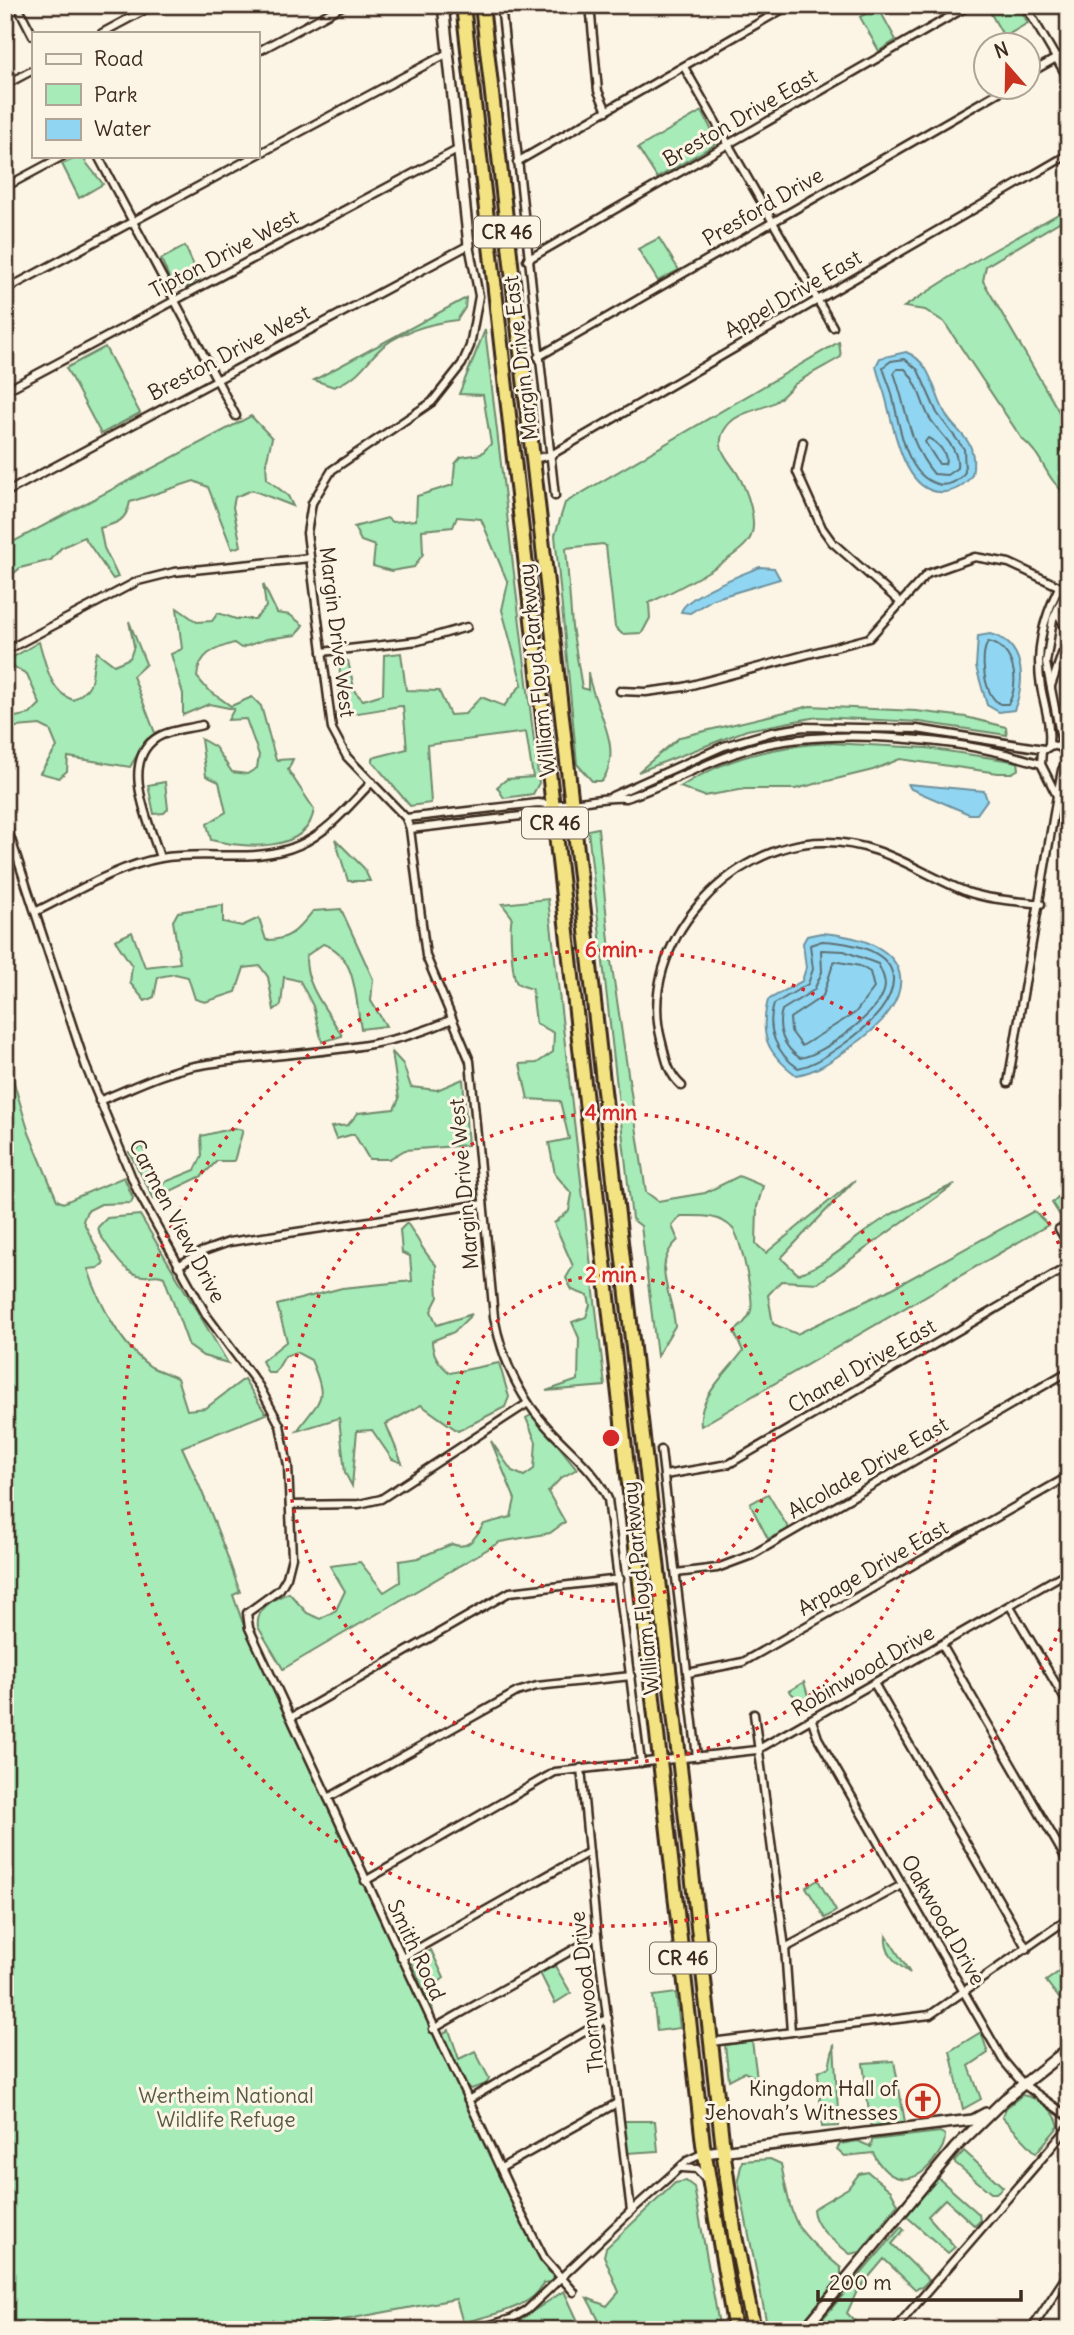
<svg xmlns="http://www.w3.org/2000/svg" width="1074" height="2335" viewBox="0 0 1074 2335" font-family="Delius,sans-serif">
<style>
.green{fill:#a6ebb8;stroke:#708a6b;stroke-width:2}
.water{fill:#90d6f2;stroke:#6e919d;stroke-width:2}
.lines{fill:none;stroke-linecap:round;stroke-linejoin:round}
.shore{stroke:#5d6f73;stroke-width:2}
.street-casing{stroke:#3b2a1e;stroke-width:11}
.secondary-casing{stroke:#3b2a1e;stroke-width:14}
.highway-casing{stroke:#3b2a1e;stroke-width:18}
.street{stroke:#fcf5e5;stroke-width:6}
.secondary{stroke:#fcf5e5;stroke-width:9}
.highway{stroke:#f4e382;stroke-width:12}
.ring{fill:none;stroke:#d62828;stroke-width:3.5;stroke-dasharray:3.5 7}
.labels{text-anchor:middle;stroke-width:6;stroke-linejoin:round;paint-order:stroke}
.shield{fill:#fcf5e5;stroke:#75675a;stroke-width:2}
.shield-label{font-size:19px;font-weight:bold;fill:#3b2a1e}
.street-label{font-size:21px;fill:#3b2a1e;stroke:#fcf5e5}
.poi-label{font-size:21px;fill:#3b2a1e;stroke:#fcf5e5;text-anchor:end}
.park-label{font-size:21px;fill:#565a44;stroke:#fcf5e5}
.centre{fill:#d62828;stroke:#fcf5e5;stroke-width:3.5}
.ring-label{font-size:21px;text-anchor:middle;font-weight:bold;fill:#d62828;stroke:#fcf5e5;stroke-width:6;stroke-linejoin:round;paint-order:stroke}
</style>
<rect width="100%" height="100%" fill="#fcf5e5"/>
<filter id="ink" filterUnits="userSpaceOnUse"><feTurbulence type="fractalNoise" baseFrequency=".0143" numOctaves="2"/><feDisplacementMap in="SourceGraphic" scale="14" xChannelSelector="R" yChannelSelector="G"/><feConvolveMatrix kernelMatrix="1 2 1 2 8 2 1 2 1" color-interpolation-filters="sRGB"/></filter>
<g filter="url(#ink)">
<g class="green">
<polygon points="986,5 1018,5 1028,23 1004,37"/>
<polygon points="878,7 896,40 879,51 860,17"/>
<polygon points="702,111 716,139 714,145 657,178 638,148"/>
<polygon points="81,156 103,184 79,198 62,164"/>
<path d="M1069,208V216L986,266L983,281L1069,429V497C1042,476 1046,458 1022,439L944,322L925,310L904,307L985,255Z"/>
<polygon points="659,238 679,270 658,281 638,249"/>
<polygon points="185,246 200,279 187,287 173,287 161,259"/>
<path d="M466,298L465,308L457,320C431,323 394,333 376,353C358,372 360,375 334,387L314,380Z"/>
<path d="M485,330L539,783L533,794L504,798L497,787L507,779L533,777L526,732L427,745L431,803L410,806L372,761V758L407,749L403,706C385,707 354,717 339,712L340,659L348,661L355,692L363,700L383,694L384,655L401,653L406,690L439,691L450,715L465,714L481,697L504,706L522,684L502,610L508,583L481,519L457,517L453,527L422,530L423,554L414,567L391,571L373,566L375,546L361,541L354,527L387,518L392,522L416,520L417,496L453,485L455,464L461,457L481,454L491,444L483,395L459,394Z"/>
<path d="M839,342L841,357C826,366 809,374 795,384C788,390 782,398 775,402C761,410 737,412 727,426C712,446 727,458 737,473C746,488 760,523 749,540C737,559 672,592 649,603L650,618L642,633L622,634L615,627L606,546L603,544L566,548L572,627L582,688L588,690V672C592,706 626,747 602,781H592L577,764L555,535L565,503Z"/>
<polygon points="105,347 140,413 101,434 66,368"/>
<path d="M251,416L272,438L266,463L267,479L288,496L293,506L252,490L235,497L233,507L241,546L232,549L208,487L194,481L130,502C126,521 118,523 100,528L104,548L118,577L113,579L84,537L61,548L51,560L20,568L5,581V546Z"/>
<path d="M263,584L277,613L290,615L303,625L296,635L267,639L241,648L234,643C214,649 199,653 197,677L207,689L231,706L252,697L261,706L276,760L293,759L288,770L314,809C308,854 244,848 211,840L207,824L226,812L219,782L206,776L201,739L215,747L232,772L247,774L257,768L259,755L246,719L228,720L234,709L209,704L183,715V694L171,654L182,649L177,608L197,622L212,621L218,613L236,619H255L266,607Z"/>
<path d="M129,621L146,664L133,676L155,733L146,740L130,767L68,757L67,771L59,778L40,773L57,747L50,730L40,725L5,728V719L30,714L40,704L27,674L5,662L39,642C46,663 49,692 73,700C101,682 87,678 97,652L114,665L130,658L134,646Z"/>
<polygon points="810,706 916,711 966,717 1006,727 1007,735 920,722 817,717 747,730 638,772 680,737"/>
<path d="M830,743L927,748L1018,762L1019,769L1012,773H998L900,759L873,770L795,789H745L704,796L680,787C727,757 775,746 830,743Z"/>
<polygon points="165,782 168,809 164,813 154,814 148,785"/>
<path d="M598,828L611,961L646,1192L658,1201L705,1193L739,1176L763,1186L757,1207L756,1244L766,1253L855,1180L781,1258L798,1274C833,1262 857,1234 890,1215C911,1204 933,1194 955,1184L818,1283L781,1281L768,1295L773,1324L797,1334L893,1288L1034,1211L1048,1225L701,1426C697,1397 728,1372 743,1351L734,1332C741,1326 749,1319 751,1310C754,1299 741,1239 733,1229C720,1214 700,1216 681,1216L672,1226L678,1240C650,1265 673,1294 675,1326L657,1356L641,1226L632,1219L588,830Z"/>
<polygon points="335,839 364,868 370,881 348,881"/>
<path d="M548,899L605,1386L546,1391L578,1380L579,1338L572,1322L586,1317L590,1305L588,1296L572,1290L566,1278L573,1266L554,1223L569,1211L572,1194L555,1174L549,1143L569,1139L560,1101L528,1099L520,1064L537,1063L553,1052L554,1033L536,1023L532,989C528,987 520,986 517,983C512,978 509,925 512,917L502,904Z"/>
<path d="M223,905V922L242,926L259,918L266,940C290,941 299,928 313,911L341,909L373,979L371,1001L386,1026L361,1029C355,998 357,954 323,944L306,956C305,988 328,1010 342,1036L322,1042L313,1006L300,981L284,977L281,1005L274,1010L268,977L260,966L244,968L236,992L205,1002L195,999L188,977L175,974L158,977L154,997L145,1001L130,983L132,966L115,940L132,932L145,967L180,963L173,921L178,912Z"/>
<polygon points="392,1052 403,1064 411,1087 437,1090 463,1079 468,1145 405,1150 389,1159 369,1159 354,1134 336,1139 331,1127 348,1125 358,1113 394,1109 399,1099"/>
<path d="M5,1053L29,1133L57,1200L63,1203L124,1177L133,1198L131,1203L101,1204L87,1211L83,1221L104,1263L98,1268L88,1269C99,1303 121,1346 151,1367C159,1371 169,1374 177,1378L187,1410L206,1408L244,1379L266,1414L182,1447C204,1494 223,1542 240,1592L233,1595L245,1629L545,2266L556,2281L543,2283C533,2309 488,2315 463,2323L456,2299L289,2330H5Z"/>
<polygon points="234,1128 243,1130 234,1161 217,1161 202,1176 154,1199 129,1152 143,1146 158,1185 195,1170 202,1156 201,1136"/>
<polygon points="1069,1186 1069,1213 1061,1217 1052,1203"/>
<path d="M140,1215L228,1363L203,1356L189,1346L164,1277C156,1273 152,1277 143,1276C123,1275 111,1249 100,1235L98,1227L107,1218Z"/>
<path d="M407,1223C418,1238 422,1251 436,1265L438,1297L431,1311L437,1325L472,1314L454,1332L432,1341C432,1354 440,1365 450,1373L499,1363L509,1397L505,1407L458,1431L421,1405L386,1424L402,1463L392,1459L372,1430L357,1431L352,1486L345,1473L339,1418L297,1431C321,1397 329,1402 311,1360L296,1352L285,1356L275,1373H268L262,1361L287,1341L277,1305L342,1288L412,1281L410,1256L402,1253L400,1230Z"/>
<path d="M533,1414L577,1469L561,1478L548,1492L565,1522L550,1533L500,1542L283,1669L258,1627C255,1609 274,1598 289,1593L307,1613L320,1619L336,1610L345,1591L330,1566L360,1562L384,1592L400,1582L399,1561L418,1558L452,1544C469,1551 476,1536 484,1524L511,1517L515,1499L491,1441L512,1471L524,1476L534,1469L536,1442L526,1418Z"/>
<polygon points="768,1494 789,1529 768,1539 750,1504"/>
<polygon points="804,1682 808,1696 806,1707 789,1691"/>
<polygon points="818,1880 836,1911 825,1918 806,1887"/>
<path d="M886,1935L910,1973C895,1963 884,1953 886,1935Z"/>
<polygon points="431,1950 444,1978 429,1990 434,2016 412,1963"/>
<polygon points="555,1966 571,1993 555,2003 540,1973"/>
<polygon points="1060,1971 1069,1983 1069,2011 1046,1981"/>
<polygon points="676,1993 680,2028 657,2031 653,1996"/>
<polygon points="449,2030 459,2059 475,2051 489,2078 486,2084 471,2089 465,2085 442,2034"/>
<polygon points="981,2032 988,2053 969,2066 981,2099 963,2109 950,2051"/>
<polygon points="752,2041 757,2078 744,2072 729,2080 725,2045"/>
<polygon points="834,2044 839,2126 822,2127 818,2072 829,2067"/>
<polygon points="894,2061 905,2122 871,2128 863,2063"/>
<path d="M1022,2095C1039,2098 1055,2109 1059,2126L1036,2153L1002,2117L1006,2108Z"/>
<polygon points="623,2121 655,2121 658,2151 627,2153"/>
<path d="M940,2132L945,2135C945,2144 942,2149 937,2156C917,2186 890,2187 873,2153L845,2156L837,2149L840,2144L858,2141L871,2147L872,2140Z"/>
<polygon points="964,2151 1003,2187 996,2193 991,2193 954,2162"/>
<path d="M770,2159L781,2164C794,2227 792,2227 841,2268V2275L807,2320L791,2330H768L738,2180L742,2161Z"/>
<path d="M868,2172L891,2191L898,2204L860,2252L850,2254C836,2242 814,2229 813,2209L848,2188L859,2174Z"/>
<polygon points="938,2178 979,2214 980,2221 975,2226 945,2199 928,2216 955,2247 948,2253 906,2216"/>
<polygon points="686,2181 694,2187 720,2330 604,2330 587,2298 607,2306 619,2292 604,2256 606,2248 675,2183"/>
<polygon points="901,2227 904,2230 892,2244 929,2280 922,2287 915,2289 884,2259 857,2291 847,2313 863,2330 813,2330"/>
<polygon points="564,2291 582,2330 498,2330 510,2326"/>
</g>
<g class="water">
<path d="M906,352C934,363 933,396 948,418C955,429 967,436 971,448C974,458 974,466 972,475C966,484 956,491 945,492C902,497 893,421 884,392C881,383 878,375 876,366L880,358Z"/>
<path d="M760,567L774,568L780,579L713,599L690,613L681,612C686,595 743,574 760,567Z"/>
<path d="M990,634C1025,643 1026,681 1014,710L999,712L987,705L976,667L978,636Z"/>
<polygon points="908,784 984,791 987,800 977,814 969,814 911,789"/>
<path d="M821,933C919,940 924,999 848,1049C831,1061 816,1072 796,1075C767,1053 759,1036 768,1000L802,981L806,968L803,943L807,936Z"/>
</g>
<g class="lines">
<g class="shore">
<path d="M905,359L918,370L937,413L964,449L965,472C959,481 948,487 937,484C904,475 899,421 892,394C890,385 885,376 883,367L891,361Z"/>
<path d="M897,369H905C919,383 920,400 929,417C939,434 960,447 957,468L947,475L934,474C908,444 907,408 894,373Z"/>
<path d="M928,438C937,442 949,454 945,464H939L925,442Z"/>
<path d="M988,642C1014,646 1021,684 1008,704H1000C984,695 979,656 988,642Z"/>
<path d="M822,941C918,946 909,1000 841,1046C827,1055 815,1065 798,1068C776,1053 766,1029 774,1004L808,984L813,969L810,945Z"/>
<path d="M821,950L844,951L878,964C882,972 887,982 884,991C878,1013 823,1055 800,1058C784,1048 776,1029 782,1010L814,990L822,972Z"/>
<polygon points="834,961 860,966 870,972 874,988 855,1013 802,1046 791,1031 790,1018 823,996"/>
</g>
<defs>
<g id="street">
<polyline points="17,5 33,36"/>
<polyline points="501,5 555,496"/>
<polyline points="590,5 598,91 607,111"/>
<polyline points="1025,5 1069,80"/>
<polyline points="102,33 154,5"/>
<polyline points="257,52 344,5"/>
<polyline points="684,67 833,327"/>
<polyline points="1028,74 1069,51"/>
<polyline points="5,85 33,70"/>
<polyline points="257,155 448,53"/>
<polyline points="98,156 236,416"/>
<polyline points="517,162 790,5"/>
<polyline points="5,187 63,156"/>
<polyline points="527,260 970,5"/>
<polyline points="5,290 255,156"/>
<polyline points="538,357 1006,88"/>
<polyline points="5,391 459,149"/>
<polyline points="803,442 797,472 822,528 832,542 901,603"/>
<polyline points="533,459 551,455 1069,154"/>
<path d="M5,493L469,245L479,296L470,346L462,364L432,402L332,470L312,503L307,533L332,729L347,757L406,818L410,829L426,956L470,1061L494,1317C502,1359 519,1397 549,1429C570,1452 595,1470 608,1499L641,1763"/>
<polyline points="1057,612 1069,634"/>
<polyline points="5,651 138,581 174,572 310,558"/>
<polyline points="322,652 418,641 467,627"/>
<polyline points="1051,686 1062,654 1069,644"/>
<polyline points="620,691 646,692 684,687 869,638 927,574 975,557 1009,563 1069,591"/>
<path d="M1049,746C1051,724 1045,708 1041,687C1035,650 1043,620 1059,587"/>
<polyline points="1063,749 1046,663 1053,619 1066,590"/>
<polyline points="612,796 724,746 772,732 803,727 917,729 1044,749"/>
<path d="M406,818L538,803C568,808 597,796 626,798C670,784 710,759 755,747C836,727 962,738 1041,764"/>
<polyline points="5,821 86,1067 137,1190 207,1316 259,1386 280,1425 288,1466 292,1557 287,1577 280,1589 247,1613 249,1628 521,2213 544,2258 574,2292"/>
<polyline points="410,829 539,814 552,806"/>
<path d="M160,858C151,825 119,765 155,739C167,730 188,729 202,725"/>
<path d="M37,911C76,892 117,866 161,858C205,850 257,864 299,845C329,832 350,804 372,782"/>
<polyline points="1008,1083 1057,796 1062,770 1067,761 1062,748 1052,745 1042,751 1041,764 1057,796"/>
<path d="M682,1086C667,1073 666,1058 661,1039C637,945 730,843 823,842C881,841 916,872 967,892C990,900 1017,901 1041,904"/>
<path d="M99,1101C130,1089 162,1072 195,1066C280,1050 373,1057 452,1019"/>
<polyline points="1059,1229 1069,1245"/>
<polyline points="178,1266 201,1252 229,1242 483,1204"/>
<polyline points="661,1450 697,1757"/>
<polyline points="665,1475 729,1464 1069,1266"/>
<polyline points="290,1505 359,1504 381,1499 528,1403"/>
<polyline points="676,1573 717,1568 752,1555 1069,1371"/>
<polyline points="1010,1606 1069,1706"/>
<polyline points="942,1645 1069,1864"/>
<polyline points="688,1673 743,1662 1069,1476"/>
<polyline points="875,1685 1027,1949"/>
<polyline points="754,1714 785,1948 791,2032"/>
<polyline points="292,1717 510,1592 620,1579"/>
<polyline points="812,1720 818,1738 1003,2060 1023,2084 1069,2117"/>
<polyline points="581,1768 597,1936 631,2211"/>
<polyline points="328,1798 517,1692 537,1686 631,1676"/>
<polyline points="365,1881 555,1772 757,1750 1069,1571"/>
<polyline points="785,1948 902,1885"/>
<polyline points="401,1958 589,1852"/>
<polyline points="433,2029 597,1936"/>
<polyline points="711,2042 930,2015 1069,1918"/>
<polyline points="468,2100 608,2018"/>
<polyline points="501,2168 617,2103"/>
<polyline points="682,2168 697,2169 707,2181"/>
<polyline points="473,2330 511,2319 527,2310 631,2211 687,2161 704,2153"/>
<polyline points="894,2330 1069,2127"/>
<polyline points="1031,2330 1069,2272"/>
</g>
<g id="secondary">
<polyline points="443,5 469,245"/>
<polyline points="704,2153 955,2122 973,2120 986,2113"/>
<polyline points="804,2330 955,2148 1005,2099 1069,2048"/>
</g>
<g id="highway">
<polyline points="463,5 703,2144 735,2330"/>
<polyline points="482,5 723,2149 735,2236 754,2330"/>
</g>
</defs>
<use href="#street" class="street-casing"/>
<use href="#secondary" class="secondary-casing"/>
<use href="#highway" class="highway-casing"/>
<use href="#street" class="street"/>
<use href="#secondary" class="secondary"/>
<use href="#highway" class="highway"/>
</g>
</g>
<g class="ring">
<circle cx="611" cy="1438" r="163"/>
<circle cx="611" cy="1438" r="325"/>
<path d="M1068 1609A488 488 0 1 1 1068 1267"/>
</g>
<defs>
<symbol id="church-ring" viewBox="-11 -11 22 22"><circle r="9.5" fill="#fcf5e5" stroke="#c8321e" stroke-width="1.5"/><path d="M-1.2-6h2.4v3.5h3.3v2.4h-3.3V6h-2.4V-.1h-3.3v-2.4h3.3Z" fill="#c8321e"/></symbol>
</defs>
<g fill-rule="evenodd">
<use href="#church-ring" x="904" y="2082" width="38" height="38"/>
</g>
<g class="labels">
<g class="shield">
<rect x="474" y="216.5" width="66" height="31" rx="5"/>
<rect x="522" y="807.5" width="66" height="31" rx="5"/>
<rect x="650" y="1942.5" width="66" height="31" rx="5"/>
</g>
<g class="shield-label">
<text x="507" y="239">CR 46</text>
<text x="555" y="830">CR 46</text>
<text x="683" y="1965">CR 46</text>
</g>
<g class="street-label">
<text transform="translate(740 118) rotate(-30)" y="7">Breston Drive East</text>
<text transform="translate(763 207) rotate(-30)" y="7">Presford Drive</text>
<text transform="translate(224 254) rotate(-28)" y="7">Tipton Drive West</text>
<text transform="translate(793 294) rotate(-30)" y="7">Appel Drive East</text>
<text transform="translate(229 353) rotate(-28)" y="7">Breston Drive West</text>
<text transform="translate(521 358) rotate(-97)" y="7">Margin Drive East</text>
<text transform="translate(337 632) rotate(83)" y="7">Margin Drive West</text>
<text transform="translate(537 670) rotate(-96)" y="7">William Floyd Parkway</text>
<text transform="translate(464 1184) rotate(-95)" y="7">Margin Drive West</text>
<text transform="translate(177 1221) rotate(62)" y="7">Carmen View Drive</text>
<text transform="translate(862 1366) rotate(-30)" y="7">Chanel Drive East</text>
<text transform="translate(868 1468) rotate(-30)" y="7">Alcolade Drive East</text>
<text transform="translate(873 1568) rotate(-30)" y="7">Arpage Drive East</text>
<text transform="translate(641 1588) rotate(-96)" y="7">William Floyd Parkway</text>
<text transform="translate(863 1671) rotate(-30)" y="7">Robinwood Drive</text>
<text transform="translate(943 1920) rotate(60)" y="7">Oakwood Drive</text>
<text transform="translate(416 1950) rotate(65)" y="7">Smith Road</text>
<text transform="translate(587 1992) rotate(-97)" y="7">Thornwood Drive</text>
</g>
<g class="poi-label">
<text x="898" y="2096">Kingdom Hall of<tspan x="898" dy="24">Jehovah’s Witnesses</tspan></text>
</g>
<g class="park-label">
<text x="226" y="2103">Wertheim National<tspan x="226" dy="24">Wildlife Refuge</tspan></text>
</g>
</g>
<circle cx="611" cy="1438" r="10" class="centre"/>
<g class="ring-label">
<text x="611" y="957">6 min</text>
<text x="611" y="1120">4 min</text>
<text x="611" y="1282">2 min</text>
</g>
<rect width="1074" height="2335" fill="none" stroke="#fcf5e5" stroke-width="28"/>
<rect x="14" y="14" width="1046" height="2307" fill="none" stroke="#3b2a1e" stroke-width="2.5" filter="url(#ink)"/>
<rect x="32" y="32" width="228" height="126" fill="#fcf5e5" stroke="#afa495" stroke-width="2"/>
<rect x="46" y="54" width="35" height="10" fill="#fcf5e5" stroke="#afa495" stroke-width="2"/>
<text x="94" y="66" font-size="21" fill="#3b2a1e">Road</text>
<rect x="46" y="84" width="35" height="21" fill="#a6ebb8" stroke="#afa495" stroke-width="2"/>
<text x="94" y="102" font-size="21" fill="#3b2a1e">Park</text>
<rect x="46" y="119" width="35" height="21" fill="#90d6f2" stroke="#afa495" stroke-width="2"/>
<text x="94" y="136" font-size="21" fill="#3b2a1e">Water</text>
<g transform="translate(1007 66) rotate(340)"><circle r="33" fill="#fcf5e5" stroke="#afa495" stroke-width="2"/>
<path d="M0-5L12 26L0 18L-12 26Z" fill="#c8321e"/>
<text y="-10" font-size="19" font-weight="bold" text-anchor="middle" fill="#3b2a1e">N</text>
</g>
<path d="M818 2290v10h203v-10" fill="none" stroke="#3b2a1e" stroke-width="3.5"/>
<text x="829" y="2290" font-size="21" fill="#3b2a1e" stroke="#fcf5e5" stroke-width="5" paint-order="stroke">200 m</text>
</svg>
